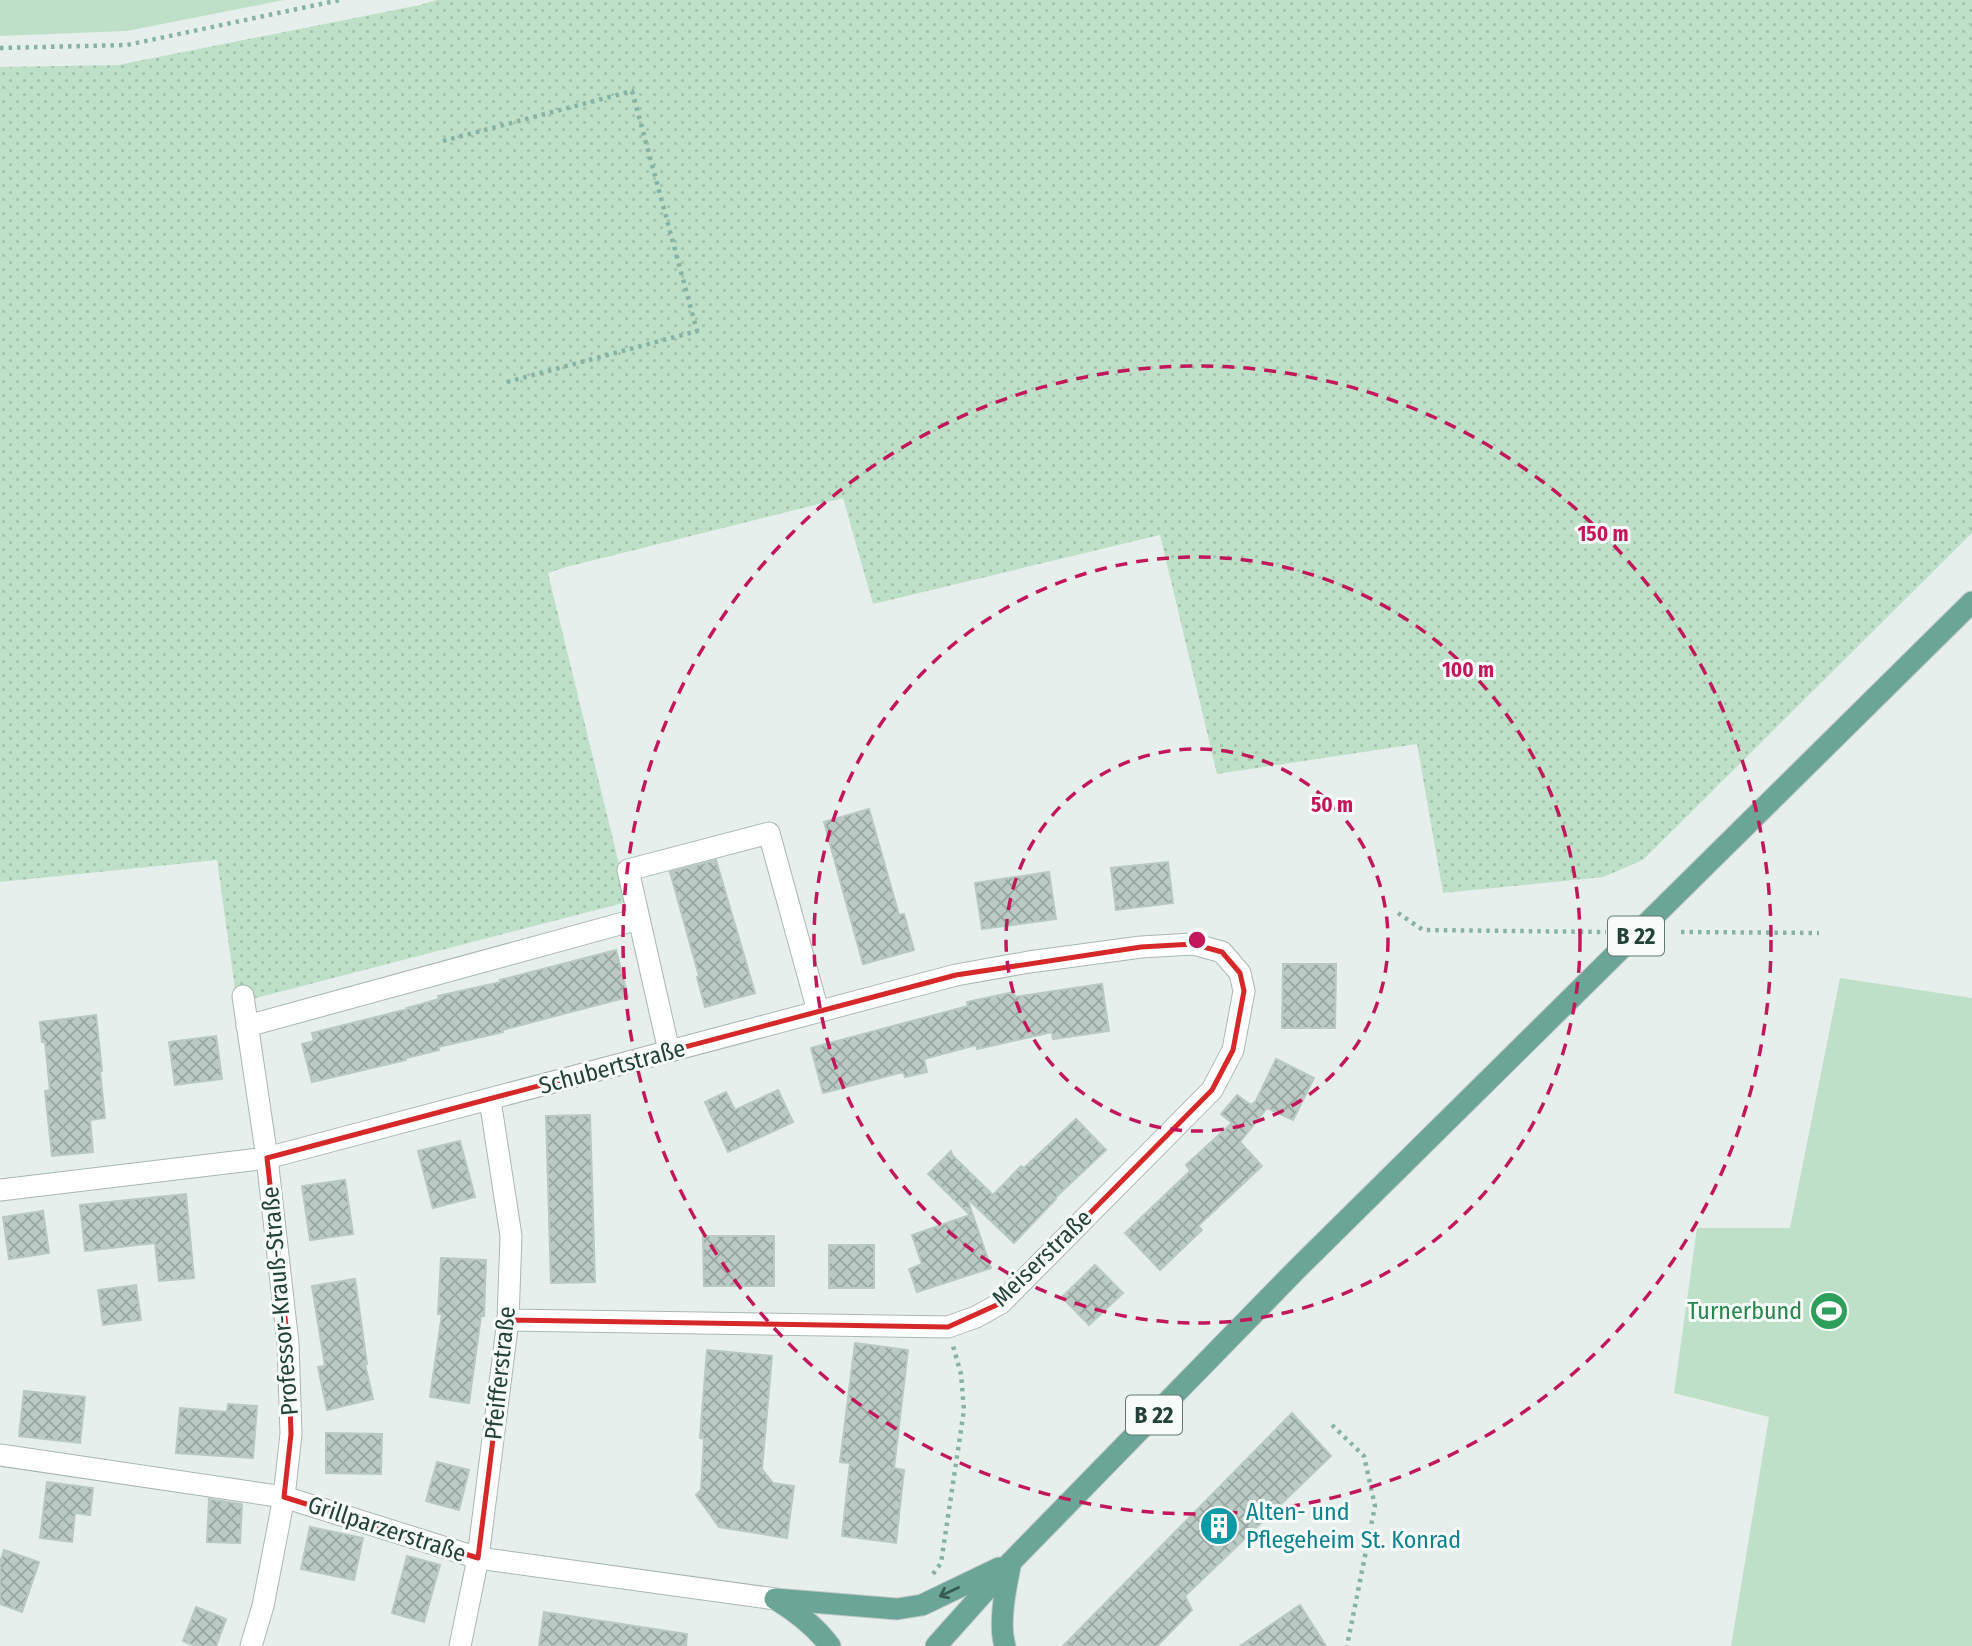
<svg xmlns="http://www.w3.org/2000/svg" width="1972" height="1646" viewBox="0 0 1972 1646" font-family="'Fira Sans Condensed',sans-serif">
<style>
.green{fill:#bfe0c8}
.garden{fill:url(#garden-dots)}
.building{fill:url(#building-cross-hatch);stroke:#b8c9c2;stroke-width:2}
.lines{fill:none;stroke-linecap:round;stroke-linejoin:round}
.minor-casing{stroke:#a8b8b2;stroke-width:23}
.major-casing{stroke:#c2cac8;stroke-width:23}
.path{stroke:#86b3a5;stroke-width:4.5;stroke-dasharray:3.5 5;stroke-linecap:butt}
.minor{stroke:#fff;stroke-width:21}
.major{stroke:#6aa596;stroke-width:21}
.oneway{stroke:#365b51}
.marked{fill:none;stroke:#d62828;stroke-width:5;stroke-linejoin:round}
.ring{fill:none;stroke:#c2185b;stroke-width:3.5;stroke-dasharray:12 9}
.labels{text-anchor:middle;stroke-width:6;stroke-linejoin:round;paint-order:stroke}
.shield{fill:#f7fbf9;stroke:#637a73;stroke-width:2}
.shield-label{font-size:23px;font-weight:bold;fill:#24423a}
.street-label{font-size:24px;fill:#24423a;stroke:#f7fbf9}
.leisure-label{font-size:24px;fill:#27864d;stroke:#f7fbf9;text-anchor:end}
.culture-label{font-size:24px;fill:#0d838f;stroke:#f7fbf9;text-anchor:start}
.centre{fill:#c2185b;stroke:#f7fbf9;stroke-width:3.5}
.ring-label{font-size:21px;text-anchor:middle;font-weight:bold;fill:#c2185b;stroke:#f7fbf9;stroke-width:6;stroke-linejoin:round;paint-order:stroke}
</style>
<defs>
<pattern id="garden-dots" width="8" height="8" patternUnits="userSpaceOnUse" patternTransform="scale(1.75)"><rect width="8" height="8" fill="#bfe0c8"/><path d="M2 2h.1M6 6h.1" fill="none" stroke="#a4c1ad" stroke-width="1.8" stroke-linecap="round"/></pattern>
<pattern id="building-cross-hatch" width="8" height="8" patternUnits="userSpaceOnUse" patternTransform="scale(1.75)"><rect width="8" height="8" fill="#bbcac4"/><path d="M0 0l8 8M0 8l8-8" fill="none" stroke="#98a6a0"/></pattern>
</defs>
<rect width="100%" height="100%" fill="#e6efeb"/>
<g class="green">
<polygon points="0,0 284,0 127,31 0,36"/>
<polygon points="1840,978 1972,998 1972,1646 1731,1646 1769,1417 1674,1393 1697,1228 1790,1228"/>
</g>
<polygon class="garden" points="437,0 1972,0 1972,533 1643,860 1603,877 1443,893 1417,744 1217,774 1160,535 873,604 843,498 566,567 548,573 619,864 627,902 237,1003 217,860 0,882 0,67 118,65 420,5"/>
<g class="building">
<polygon points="869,809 899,915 904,914 914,950 863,964 824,822"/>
<polygon points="716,860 755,993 705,1007 697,977 699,976 670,872"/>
<polygon points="1168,862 1173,903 1116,910 1111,868"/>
<polygon points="1049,872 1056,919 982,929 975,883"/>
<polygon points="616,950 628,997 502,1030 503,1032 438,1047 439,1050 406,1058 406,1060 312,1082 302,1044 314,1041 312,1033 408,1009 407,1008 439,999 438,996 501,982 500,980"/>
<polygon points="1283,964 1336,964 1335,1028 1282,1028"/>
<polygon points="1102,984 1109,1031 1053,1039 1052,1032 977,1049 976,1045 924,1059 927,1072 905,1077 903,1072 823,1093 811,1048 968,1006 967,1002 1014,992 1015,997"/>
<polygon points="96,1015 102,1071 100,1071 105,1118 90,1120 93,1152 52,1156 45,1091 50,1090 45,1042 42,1042 40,1022"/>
<polygon points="216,1036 222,1079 175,1085 169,1042"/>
<polygon points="1276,1059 1314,1078 1293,1120 1267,1108 1240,1142 1262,1166 1198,1226 1202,1230 1160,1270 1125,1233 1190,1171 1186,1165 1232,1123 1221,1114 1237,1095 1251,1105 1256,1101"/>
<polygon points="778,1090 793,1122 728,1152 705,1102 726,1092 735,1110"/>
<polygon points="590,1115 595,1282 551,1283 546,1116"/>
<polygon points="1076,1119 1106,1150 1055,1198 1056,1199 1014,1243 967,1198 991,1268 917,1292 909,1269 922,1264 912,1235 970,1215 928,1174 951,1151 953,1156 993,1195 1021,1166 1024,1168"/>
<polygon points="460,1141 475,1197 433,1208 418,1151"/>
<polygon points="345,1180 353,1234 310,1240 302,1186"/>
<polygon points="186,1194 194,1278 159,1281 155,1243 85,1251 80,1205"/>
<polygon points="43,1211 49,1253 9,1259 3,1217"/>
<polygon points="703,1236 774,1236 774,1286 704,1286"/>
<rect x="829" y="1245" width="45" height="43"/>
<polygon points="441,1258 486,1260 484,1316 481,1316 469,1403 430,1397 442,1314 438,1314"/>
<polygon points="1095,1265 1123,1293 1089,1325 1062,1297"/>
<polygon points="355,1279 367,1364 365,1364 373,1399 327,1410 318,1367 325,1366 312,1286"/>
<polygon points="136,1285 141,1320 103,1325 98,1290"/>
<polygon points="855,1343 908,1350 894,1468 904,1470 896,1543 842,1536 850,1463 840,1462"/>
<polygon points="707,1350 772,1356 762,1469 773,1483 794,1486 787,1538 719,1527 696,1495 701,1490 704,1439 700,1438"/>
<polygon points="24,1391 85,1397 80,1443 19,1436"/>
<polygon points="228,1404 257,1406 253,1458 176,1453 180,1408 227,1412"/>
<polygon points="1292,1413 1331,1456 1185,1596 1192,1610 1157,1646 1063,1646"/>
<polygon points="326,1433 382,1434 381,1474 326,1473"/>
<polygon points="437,1462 469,1470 459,1510 426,1501"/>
<polygon points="47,1482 93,1488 90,1515 75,1513 72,1542 40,1538"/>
<polygon points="209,1499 242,1504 240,1543 207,1542"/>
<polygon points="310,1527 363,1538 354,1580 301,1569"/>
<polygon points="4,1550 39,1562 22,1612 0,1604 0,1563"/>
<polygon points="407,1556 440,1565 424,1622 392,1613"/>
<polygon points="1300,1605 1326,1646 1240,1646"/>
<polygon points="196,1607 226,1619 216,1646 195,1646 183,1641"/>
<polygon points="544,1612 687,1634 686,1646 539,1646"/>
</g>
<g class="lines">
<defs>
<g id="minor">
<polyline points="243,996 267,1158 288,1344 291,1434 284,1497 263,1606 251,1646"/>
<polyline points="247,1026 638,919"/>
<polyline points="669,1051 628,870 769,833 818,1011"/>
<polyline points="0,1190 267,1158 956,975 1029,962 1141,947 1193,944 1222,952 1240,973 1244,991 1233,1050 1212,1090 1001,1303 976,1317 948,1327 508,1320"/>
<polyline points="0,1455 284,1497 478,1558 775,1599"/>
<polyline points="460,1646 478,1558 508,1320 511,1236 490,1100"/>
</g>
<g id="major">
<polyline points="775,1599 897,1609 922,1605 999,1568"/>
<path d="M777,1600C798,1613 815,1626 830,1646"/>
<polyline points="936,1646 1011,1562 1298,1268 1972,602"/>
<path d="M1005,1646C998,1623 1006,1586 1011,1562"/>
</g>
</defs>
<use href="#minor" class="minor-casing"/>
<use href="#major" class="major-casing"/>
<g class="path">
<polyline points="0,48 127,45 340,0"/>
<polyline points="443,141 632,91 697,331 507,382"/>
<polyline points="1398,913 1423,930 1606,932"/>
<polyline points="1681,932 1819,933"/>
<polyline points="1332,1425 1364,1456 1375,1506 1347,1646"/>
<polyline points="933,1574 941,1563 964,1410 961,1374 953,1346"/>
</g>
<use href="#minor" class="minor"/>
<use href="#major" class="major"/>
</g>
<defs><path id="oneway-shaft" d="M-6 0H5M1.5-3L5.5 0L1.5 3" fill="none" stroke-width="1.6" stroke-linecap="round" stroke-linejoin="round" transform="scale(1.75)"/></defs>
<use class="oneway" href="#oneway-shaft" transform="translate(949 1592) rotate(155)"/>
<path class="marked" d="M1193,944L1222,952L1240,973L1244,991L1233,1050L1212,1090L1001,1303L948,1327L508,1320L478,1558L284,1497L291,1434L288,1344L267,1158L956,975L1141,947Z"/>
<g class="ring">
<circle cx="1197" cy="940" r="191"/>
<circle cx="1197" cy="940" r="383"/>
<circle cx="1197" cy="940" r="574"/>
</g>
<defs>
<symbol id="stadium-disc" viewBox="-11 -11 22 22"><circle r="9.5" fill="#2e9e5b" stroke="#f7fbf9"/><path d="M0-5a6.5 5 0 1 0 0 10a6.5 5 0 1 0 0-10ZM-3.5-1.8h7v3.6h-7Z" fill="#fff"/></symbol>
<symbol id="building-disc" viewBox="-11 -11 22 22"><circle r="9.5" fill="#0f9aa8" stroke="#f7fbf9"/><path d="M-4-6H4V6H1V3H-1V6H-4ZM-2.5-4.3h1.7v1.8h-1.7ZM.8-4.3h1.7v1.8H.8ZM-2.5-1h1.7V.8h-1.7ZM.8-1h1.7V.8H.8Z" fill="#fff"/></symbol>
</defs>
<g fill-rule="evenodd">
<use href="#stadium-disc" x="1807" y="1289" width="44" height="44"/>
<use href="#building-disc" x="1197" y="1504" width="44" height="44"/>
</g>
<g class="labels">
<g class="shield">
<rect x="1608" y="916.5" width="56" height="39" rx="5"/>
<rect x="1126" y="1395.5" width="56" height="39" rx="5"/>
</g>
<g class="shield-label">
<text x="1636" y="944">B 22</text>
<text x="1154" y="1423">B 22</text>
</g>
<g class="street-label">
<text transform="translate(612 1067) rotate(-15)" y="8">Schubertstraße</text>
<text transform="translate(1042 1258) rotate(-44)" y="8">Meiserstraße</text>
<text transform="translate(280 1301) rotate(-95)" y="8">Professor-Krauß-Straße</text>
<text transform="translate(500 1373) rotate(-84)" y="8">Pfeifferstraße</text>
<text transform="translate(387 1529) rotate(18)" y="8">Grillparzerstraße</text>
</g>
<g class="leisure-label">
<text x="1802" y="1319">Turnerbund</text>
</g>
<g class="culture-label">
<text x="1246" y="1520">Alten- und<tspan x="1246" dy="28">Pflegeheim St. Konrad</tspan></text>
</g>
</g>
<circle cx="1197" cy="940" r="10" class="centre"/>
<g class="ring-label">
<text x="1603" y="541">150 m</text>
<text x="1468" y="677">100 m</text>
<text x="1332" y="812">50 m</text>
</g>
</svg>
